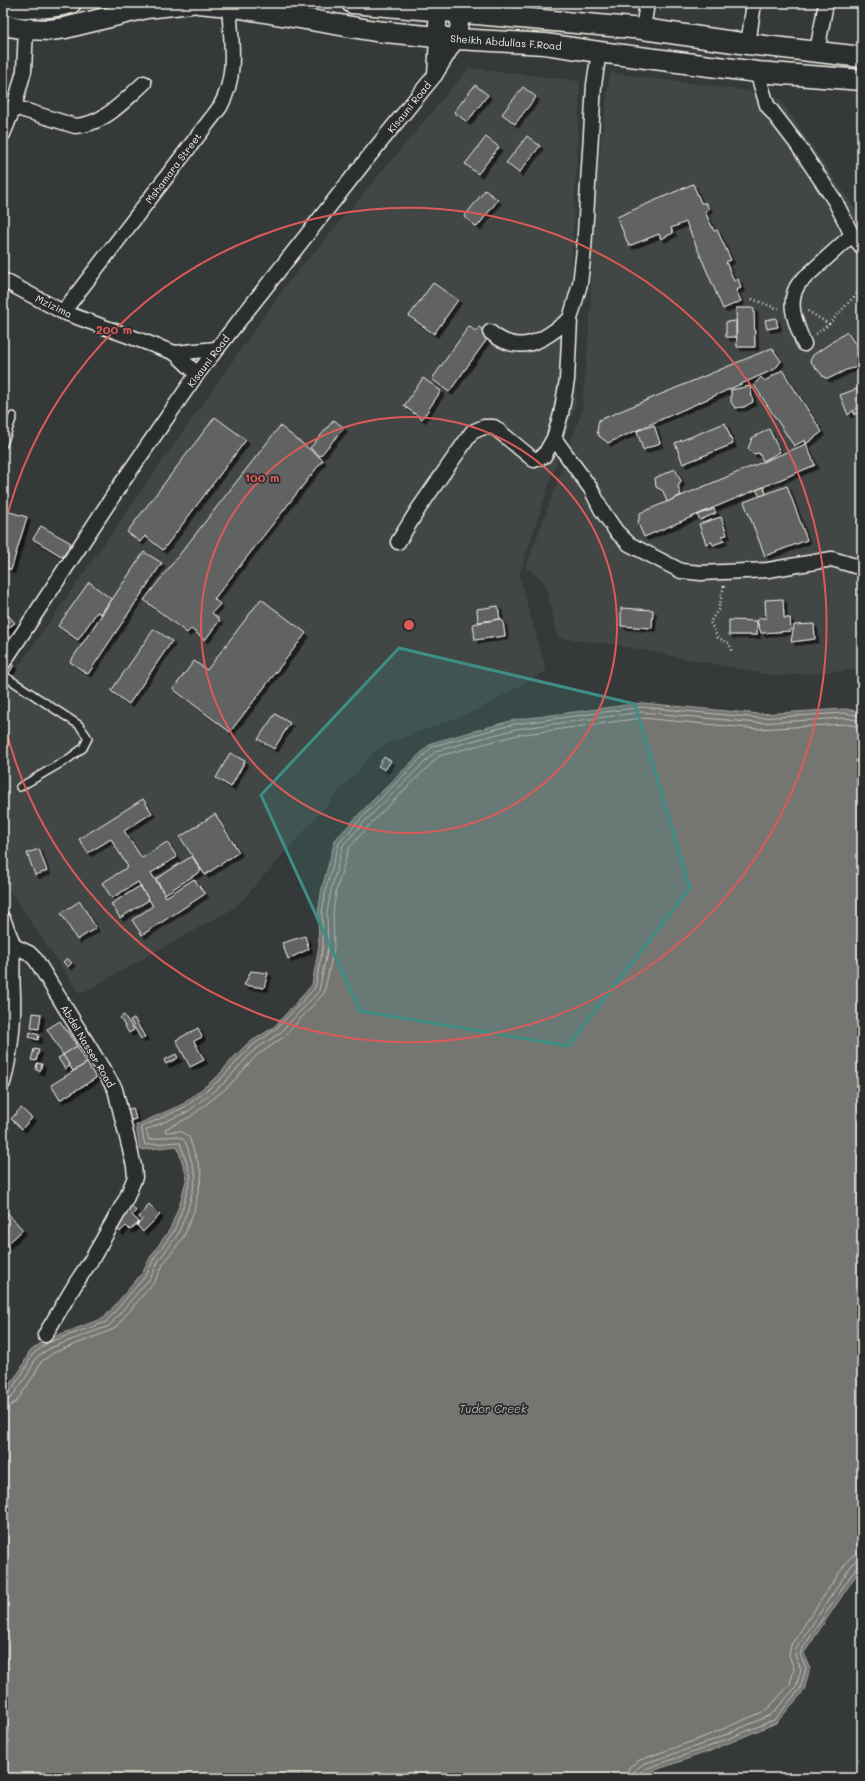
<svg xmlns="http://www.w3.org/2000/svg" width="865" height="1781" viewBox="0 0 865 1781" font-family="Mali,sans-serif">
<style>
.built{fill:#434645}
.water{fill:#757572;stroke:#a8a7a1}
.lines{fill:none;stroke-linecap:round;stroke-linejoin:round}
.shore{stroke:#c1bfb9;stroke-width:1}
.building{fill:#616362;stroke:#f4f1e8;filter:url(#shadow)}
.service-casing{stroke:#f4f1e8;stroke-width:10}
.minor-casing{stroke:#f4f1e8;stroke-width:17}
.tertiary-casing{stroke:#f4f1e8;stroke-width:20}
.secondary-casing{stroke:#f4f1e8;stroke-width:23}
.path{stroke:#f4f1e8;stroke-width:2.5;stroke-dasharray:1 3;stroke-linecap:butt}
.service{stroke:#2a2d2e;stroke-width:7}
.minor{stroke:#2a2d2e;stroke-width:14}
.tertiary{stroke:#2a2d2e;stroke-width:17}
.secondary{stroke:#2a2d2e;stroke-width:20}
.marked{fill:#3d8f86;fill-opacity:0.2;stroke:#3d8f86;stroke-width:3;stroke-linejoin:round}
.ring{fill:none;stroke:#de5a58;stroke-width:2}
.labels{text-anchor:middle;stroke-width:3.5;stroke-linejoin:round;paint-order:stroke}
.street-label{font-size:10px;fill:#f4f1e8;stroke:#2a2d2e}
.water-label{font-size:11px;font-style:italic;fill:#b4b3ad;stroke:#2a2d2e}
.centre{fill:#de5a58;stroke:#2a2d2e;stroke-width:2}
.ring-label{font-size:12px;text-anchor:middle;font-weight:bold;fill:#de5a58;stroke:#2a2d2e;stroke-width:3.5;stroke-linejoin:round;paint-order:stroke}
</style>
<defs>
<filter id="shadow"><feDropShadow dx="3.5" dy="3.5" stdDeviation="0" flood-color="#0009"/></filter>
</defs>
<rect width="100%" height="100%" fill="#363939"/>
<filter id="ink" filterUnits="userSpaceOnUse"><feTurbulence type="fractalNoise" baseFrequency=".025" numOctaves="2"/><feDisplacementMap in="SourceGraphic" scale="8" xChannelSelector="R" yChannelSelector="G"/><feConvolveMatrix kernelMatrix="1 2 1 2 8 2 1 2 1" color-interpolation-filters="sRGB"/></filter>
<g filter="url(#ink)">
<g class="built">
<polygon points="469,68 580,81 570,301 576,403 519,575 546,671 477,710 379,747 236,907 80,994 3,881 3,688 284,288"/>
<polygon points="610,73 764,93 780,100 862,219 862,671 852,670 775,676 611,644 558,638 545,583 526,567 562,470 566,455 582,411 591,305 591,221"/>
</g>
<polygon class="water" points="642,703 759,714 846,709 862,712 862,1566 804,1653 810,1667 804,1691 776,1723 710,1751 647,1773 638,1778 3,1778 3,1394 21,1369 29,1352 45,1340 104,1318 143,1272 151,1256 170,1229 179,1206 187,1177 177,1146 140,1150 136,1125 183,1104 218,1076 233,1058 247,1044 274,1027 312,985 319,946 318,913 322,888 335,840 363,810 431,743 514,720"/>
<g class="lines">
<g class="shore">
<polyline points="3,1396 8,1394 24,1371 32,1355 47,1343 106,1322 147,1274 154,1258 174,1231 183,1207 191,1176 180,1143 176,1142 145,1145 141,1127 185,1107 221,1079 250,1047 276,1029 315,988 323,946 322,913 326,889 339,843 366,813 433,746 515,724 642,707 759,718 845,713 862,716"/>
<path d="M3,1401L8,1400L12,1397L28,1374L36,1358L50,1348L109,1326L151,1277L159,1260L178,1234L188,1209L196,1176L186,1143C179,1131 160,1139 149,1140L146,1130L187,1112L224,1083L253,1051L280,1033L319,991L328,947L327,913L331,890L343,845L369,817L436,751L516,729L642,712L758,723L845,718L862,721"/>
<polyline points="3,1407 9,1406 16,1402 33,1377 41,1362 53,1353 114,1329 155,1281 164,1263 184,1236 194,1211 202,1174 189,1137 180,1131 166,1132 165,1129 190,1117 228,1087 256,1056 284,1037 324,993 334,948 333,913 336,891 349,848 373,821 439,756 517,735 642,718 758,729 845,724 862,727"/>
<polyline points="626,1778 629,1767 640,1760 704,1737 767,1710 790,1684 794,1669 789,1655 791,1645 848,1560 854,1555 862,1553"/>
<polyline points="632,1778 634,1771 643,1764 706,1743 771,1715 796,1687 801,1669 795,1656 796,1649 853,1563 857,1560 862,1559"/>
<polyline points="637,1778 638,1774 645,1769 708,1747 774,1720 800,1689 806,1668 800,1655 801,1651 857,1566 862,1564"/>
</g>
</g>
<g class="building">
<polygon points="475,85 488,95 467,122 454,112"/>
<polygon points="523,87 536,97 515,124 502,114"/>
<polygon points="527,136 540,146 519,173 506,163"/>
<polygon points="486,137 499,147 478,174 465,164"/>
<polygon points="693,184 701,203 706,203 709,209 705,212 714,231 717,230 731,260 726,262 734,281 738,279 741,288 736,290 741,301 723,309 686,222 671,228 673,233 661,239 659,234 629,246 617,217"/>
<polygon points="485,190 498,200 477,227 464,217"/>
<polygon points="433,283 458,300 434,334 409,316"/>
<polygon points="736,308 754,308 755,347 737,347"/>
<polygon points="776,318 778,327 767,329 765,320"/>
<polygon points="736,321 736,337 726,337 726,322"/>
<polygon points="469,326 476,332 479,327 490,335 449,392 432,379"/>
<polygon points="847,332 862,354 859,364 854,368 846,370 830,378 825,378 810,361 813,355"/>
<polygon points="772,348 781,361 775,369 608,443 599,436 597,431 599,420"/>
<polygon points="782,370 822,432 806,444 805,440 794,446 754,385 761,377 765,381"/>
<polygon points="423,378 441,391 422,419 404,406"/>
<polygon points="750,386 753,402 744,407 735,408 731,402 731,390"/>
<polygon points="862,387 862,414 859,412 854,415 854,410 848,415 840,395"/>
<polygon points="215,417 246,440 163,550 145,536 140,542 127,532"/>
<polygon points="862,417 862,430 858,418"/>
<polygon points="334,420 344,428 320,456 310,448"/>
<polygon points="725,423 733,444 683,464 675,443"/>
<polygon points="654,425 660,443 643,450 637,431"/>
<polygon points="280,426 323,460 214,599 220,604 212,613 220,620 205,640 191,629 187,633 144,600"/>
<polygon points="769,429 780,452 763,461 759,453 753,454 748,449 752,438"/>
<polygon points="806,444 815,465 644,537 638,523 640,513"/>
<polygon points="675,469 681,481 678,487 681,495 667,502 663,491 656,487 655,478"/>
<polygon points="787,486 807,540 765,556 744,502"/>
<polygon points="764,487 766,494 760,496 756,490"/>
<polygon points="714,509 716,513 700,520 697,515"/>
<polygon points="3,510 27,517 11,570 3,567"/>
<polygon points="721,517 727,535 722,536 724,541 713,545 712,542 706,544 699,524"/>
<polygon points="41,526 71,543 63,557 33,539"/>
<polygon points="144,552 162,563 88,674 70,662"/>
<polygon points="89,582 111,599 101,614 97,612 78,640 58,626"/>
<polygon points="261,599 306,633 230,732 173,689 194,661 207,670"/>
<polygon points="783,599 784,618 790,618 791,631 761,633 757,621 760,618 766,618 765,600"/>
<polygon points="498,606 500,619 478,622 477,609"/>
<polygon points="621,608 653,610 652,628 621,626"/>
<polygon points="8,615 15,623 4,631 9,638 3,643 3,619"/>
<polygon points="500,619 503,621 505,636 475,640 473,624"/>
<polygon points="729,620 757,621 757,635 729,635"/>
<polygon points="814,624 815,639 791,642 794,625"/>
<polygon points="154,629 172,641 129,704 111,691"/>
<polygon points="9,662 14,665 8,675 3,672"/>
<polygon points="275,714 290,723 274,749 258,739"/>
<polygon points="230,753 245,761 231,787 216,778"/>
<polygon points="384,757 391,761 385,770 378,766"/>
<polygon points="143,799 152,813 124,831 142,858 167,842 177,857 151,873 166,897 194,879 205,894 142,935 132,920 153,906 138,882 112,898 102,883 128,867 111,839 88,853 79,839"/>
<polygon points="215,814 239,852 205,875 180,837"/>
<polygon points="39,849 47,871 35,875 27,853"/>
<polygon points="192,856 201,871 165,894 156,879"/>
<polygon points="140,886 149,900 120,918 111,904"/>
<polygon points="80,901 96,928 77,940 61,913"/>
<polygon points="305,936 309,949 288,959 282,943"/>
<polygon points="67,958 72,963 68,967 63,962"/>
<polygon points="251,971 268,973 264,988 244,985"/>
<polygon points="33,1013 41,1014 39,1029 31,1028"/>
<polygon points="124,1015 134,1030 129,1033 120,1018"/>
<polygon points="134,1018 145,1037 141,1039 130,1020"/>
<polygon points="60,1021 77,1046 63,1055 47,1029"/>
<polygon points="198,1028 202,1037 194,1041 204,1060 190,1067 176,1040"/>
<polygon points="30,1032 39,1035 38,1040 29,1037"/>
<polygon points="77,1046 87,1063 73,1071 63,1055"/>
<polygon points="34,1049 39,1050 36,1061 31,1060"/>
<polygon points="176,1054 178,1058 166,1064 164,1060"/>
<polygon points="63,1055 70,1066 65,1069 58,1058"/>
<polygon points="37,1063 42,1064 40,1071 36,1070"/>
<polygon points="87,1063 96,1078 60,1100 51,1085"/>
<polygon points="21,1108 32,1118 22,1129 11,1119"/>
<polygon points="133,1108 136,1119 128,1121 125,1110"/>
<polygon points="149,1204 160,1215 143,1232 137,1225 142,1220 139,1217 147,1208 146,1207"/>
<polygon points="131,1205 136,1211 132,1215 139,1222 130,1230 126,1226 120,1232 115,1226 118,1218"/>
<polygon points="3,1208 23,1230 3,1248"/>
</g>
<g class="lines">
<defs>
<g id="service">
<polyline points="3,444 13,416"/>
<polyline points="3,675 79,725 88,738 83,748 68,759 20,787"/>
</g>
<g id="minor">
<polyline points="643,29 647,3"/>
<polyline points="748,44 754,3"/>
<polyline points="817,51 826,3"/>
<polyline points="757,72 767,105 797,144 835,201 852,235 862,247"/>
<polyline points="435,75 437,37"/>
<path d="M14,107L75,126C103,125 124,101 144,83"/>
<polyline points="3,134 14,107 24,71 26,29"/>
<polyline points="3,280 63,312 175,353 197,374"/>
<path d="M63,312L220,107C238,75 231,41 229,6"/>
<path d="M490,332C521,358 544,339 570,319"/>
<path d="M804,344C796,324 785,301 800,282L852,235"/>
<polyline points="175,353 216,349"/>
<polyline points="554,438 591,489 601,509 616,531 629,544 681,571 701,573 768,570 832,559 862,568"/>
<polyline points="398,542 419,508 472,432 484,427 494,427 534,460 544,456 554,438 561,414 567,380 570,319 580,284 584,250 594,85 599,52"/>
<polyline points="3,663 119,487 197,374 370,155 435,75 457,39"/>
<polyline points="3,919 14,946 29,953 36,960 115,1089 134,1166 135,1177 126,1199 92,1259 76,1283 45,1335"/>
<path d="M3,1083C8,1065 13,1032 13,1013C14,990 10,968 14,946"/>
</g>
<g id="tertiary">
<polyline points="437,37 438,12 441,3"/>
<polyline points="457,39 461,13 459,3"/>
</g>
<g id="secondary">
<polyline points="198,3 229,6 375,31 457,39 545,44 599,52 757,72 862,80"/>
<polyline points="352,3 643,29 748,44 862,57"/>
<path d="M3,5C27,9 48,9 71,3"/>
<polyline points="3,25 26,29 50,30 65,28 146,8 191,3"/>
</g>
</defs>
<use href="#service" class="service-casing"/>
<use href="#minor" class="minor-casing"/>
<use href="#tertiary" class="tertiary-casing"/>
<use href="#secondary" class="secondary-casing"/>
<g class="path">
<polyline points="752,299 776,308 779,308"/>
<polyline points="808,311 829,324 815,335"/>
<polyline points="829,324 862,288"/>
<polyline points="724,586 718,610 710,622 718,638 729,643 732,652"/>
</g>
<use href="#service" class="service"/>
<use href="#minor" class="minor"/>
<use href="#tertiary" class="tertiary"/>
<use href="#secondary" class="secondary"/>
</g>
</g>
<path class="marked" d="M399,648L635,704L690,888L568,1046L360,1011L261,795Z"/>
<g class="ring">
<circle cx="409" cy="625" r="208"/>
<path d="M4 528A417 417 0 1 1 4 722"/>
</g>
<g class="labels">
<g class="street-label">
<text transform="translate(506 42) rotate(4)" y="4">Sheikh Abdullas F.Road</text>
<text transform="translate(409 107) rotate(-51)" y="4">Kisauni Road</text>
<text transform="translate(173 168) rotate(-53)" y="4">Mshamara Street</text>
<text transform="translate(54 306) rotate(26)" y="4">Mzizima</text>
<text transform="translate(208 361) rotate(-53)" y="4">Kisauni Road</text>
<text transform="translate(88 1046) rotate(59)" y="4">Abdel Nasser Road</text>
</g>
<g class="water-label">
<text x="493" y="1413">Tudor Creek</text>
</g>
</g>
<circle cx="409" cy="625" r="6" class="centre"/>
<g class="ring-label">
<text x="114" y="334">200 m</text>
<text x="262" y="482">100 m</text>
</g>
<rect width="865" height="1781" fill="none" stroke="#2a2d2e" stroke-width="16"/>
<rect x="8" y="8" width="849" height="1765" fill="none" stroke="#f4f1e8" stroke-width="1.5" filter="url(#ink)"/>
</svg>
